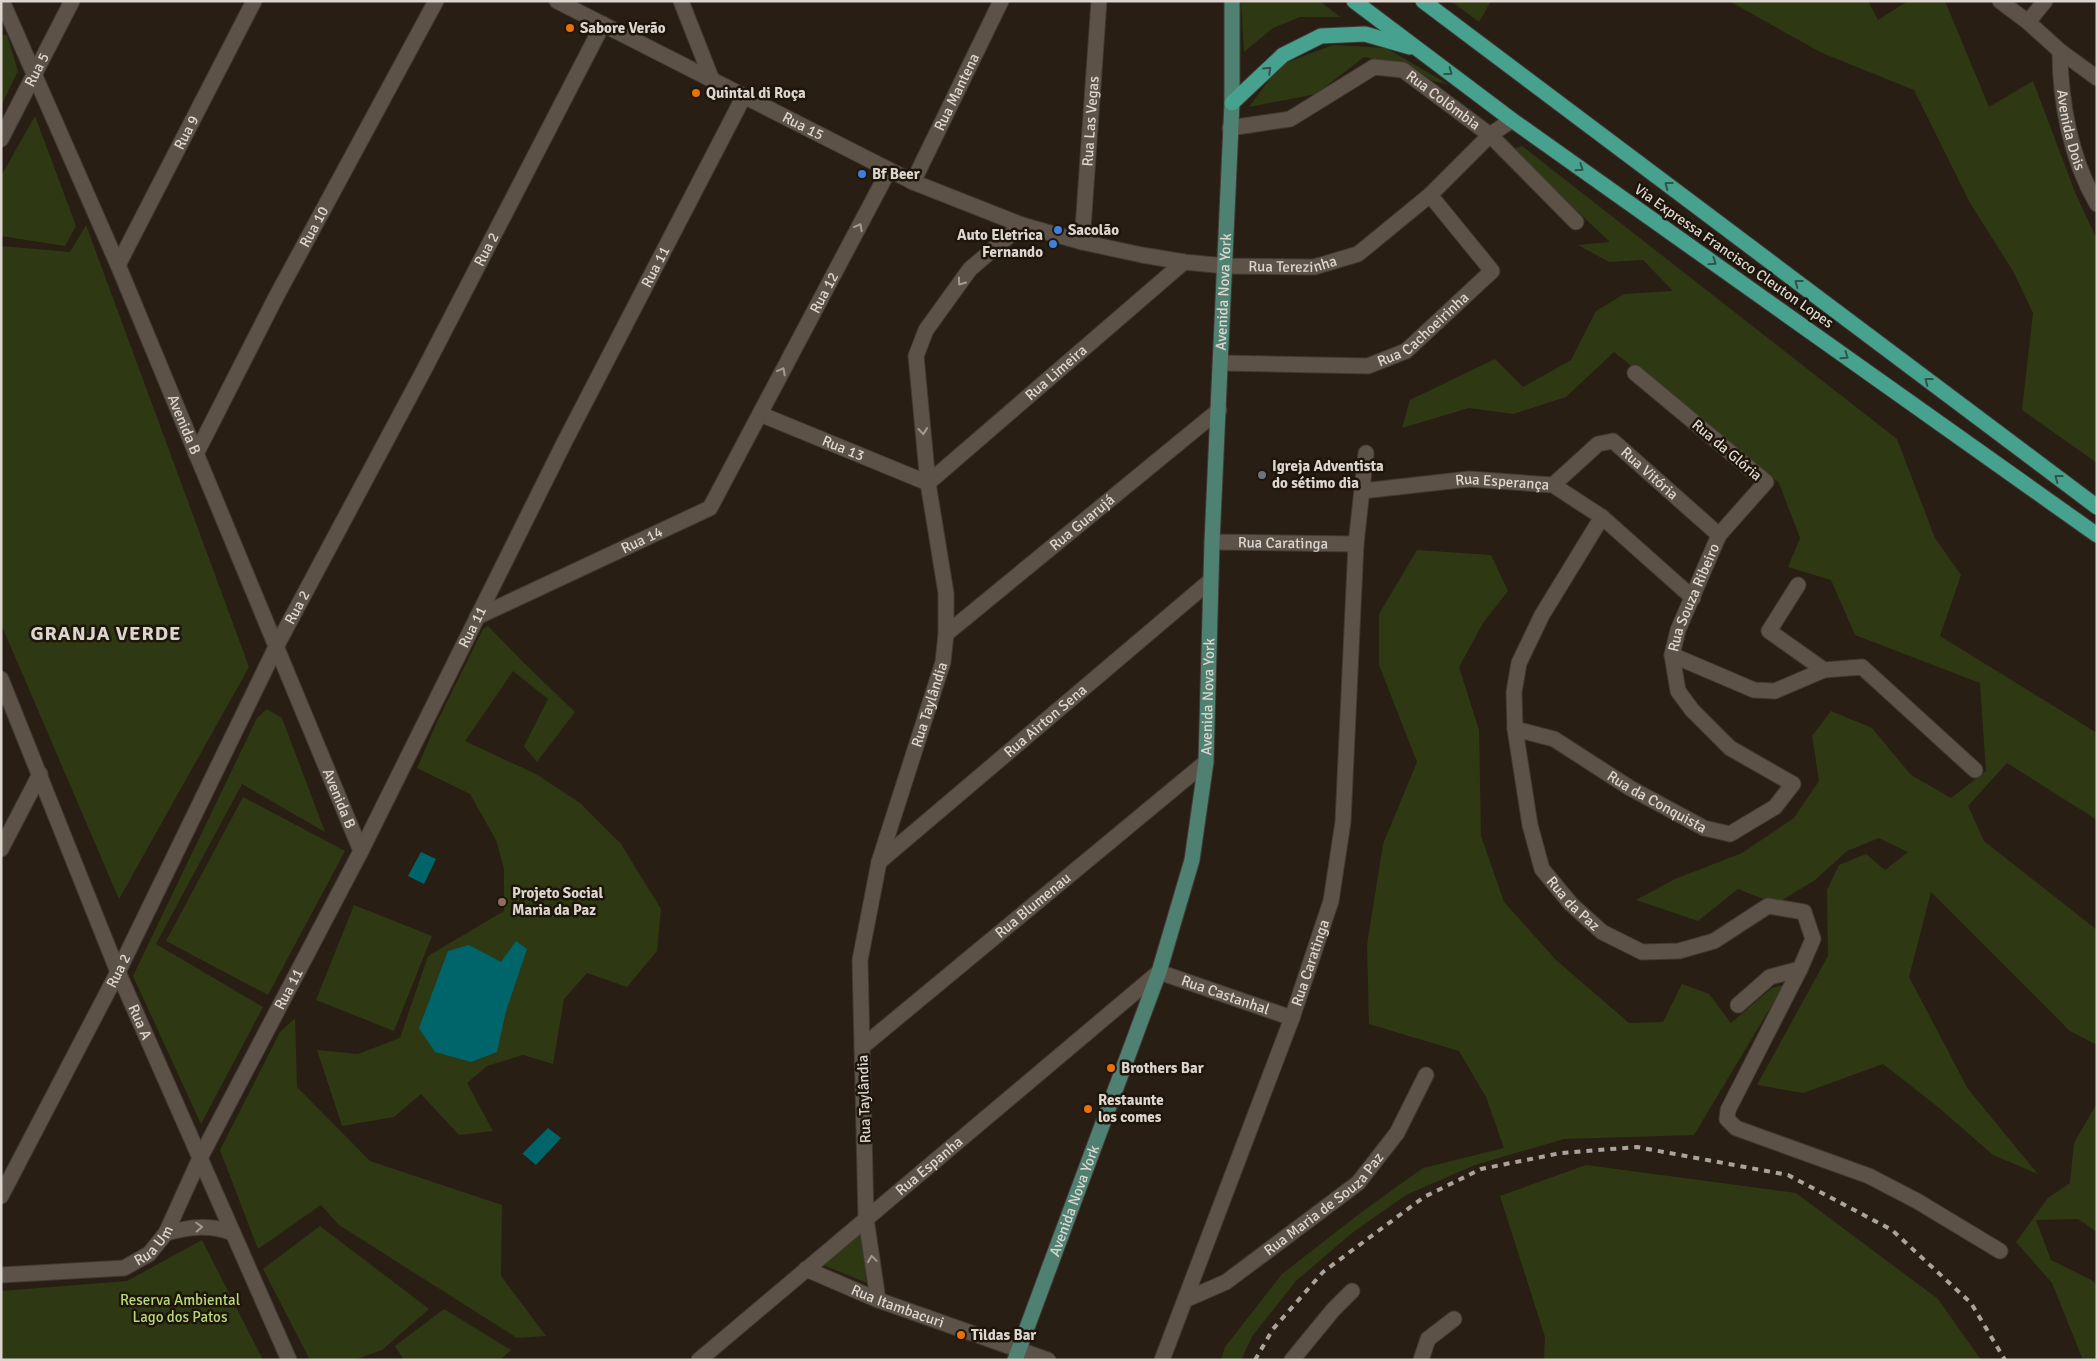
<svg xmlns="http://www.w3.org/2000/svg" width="2098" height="1361" viewBox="0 0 2098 1361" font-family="Signika,sans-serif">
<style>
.green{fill:#2e3914}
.water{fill:#00646b}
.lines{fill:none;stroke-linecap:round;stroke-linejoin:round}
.minor-casing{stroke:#413933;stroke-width:17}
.major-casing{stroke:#413933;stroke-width:17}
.highway-casing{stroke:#413933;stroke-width:17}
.minor{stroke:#5d5247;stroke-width:15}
.major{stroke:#4f8172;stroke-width:15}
.highway{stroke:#46a18e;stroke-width:15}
.rail{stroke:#aba49d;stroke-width:4;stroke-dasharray:6 6;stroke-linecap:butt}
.oneway{stroke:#305446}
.oneway2{stroke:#a39b92}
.food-dot{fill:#e8710a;stroke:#1e150b;stroke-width:2}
.shop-dot{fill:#3f7fe0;stroke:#1e150b;stroke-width:2}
.worship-dot{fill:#6b7280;stroke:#1e150b;stroke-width:2}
.education-dot{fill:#8d6e63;stroke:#1e150b;stroke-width:2}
.labels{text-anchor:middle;stroke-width:5;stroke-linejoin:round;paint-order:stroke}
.poi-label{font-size:15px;font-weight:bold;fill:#dcd6cf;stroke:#1e150b;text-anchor:start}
.street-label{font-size:15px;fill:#dcd6cf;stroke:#1e150b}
.park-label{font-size:15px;fill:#b9d978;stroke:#1e150b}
.district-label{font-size:20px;font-weight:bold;letter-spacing:1px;fill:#dcd6cf;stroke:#1e150b}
</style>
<rect width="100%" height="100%" fill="#281e14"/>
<g class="green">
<polygon points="1241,1 1320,1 1340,17 1300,17 1273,28 1244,52"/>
<polygon points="1451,1 1491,1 1479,22"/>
<polygon points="1729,1 1868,1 1878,20 1908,1 1945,1 1989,107 2033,81 2075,192 2097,240 2097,463 2022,410 2033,313 2013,271 1970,203 1914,90 1822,53"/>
<polygon points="1,35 7,35 18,71 1,106"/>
<polygon points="1333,45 1386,48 1448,84 1433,81 1410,66 1364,57 1316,94 1249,107 1280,65"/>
<polygon points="35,116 76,226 65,246 1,236 1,176"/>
<polygon points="1522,146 1897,439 1935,538 1961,575 1940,636 2097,733 2097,820 2007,763 1968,806 1984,841 2097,930 2097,1045 2070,1031 1931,892 1909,977 1968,1089 2038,1174 1993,1155 1938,1107 1883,1064 1803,1093 1757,1085 1828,956 1827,890 1839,865 1866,854 1885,870 1908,852 1879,838 1847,851 1815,880 1776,904 1738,889 1698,921 1636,900 1675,879 1742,853 1794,818 1819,781 1812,736 1831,711 1872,728 1911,775 1951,798 1986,771 1980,683 1855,635 1831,580 1788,567 1800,538 1779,483 1614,352 1566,397 1513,414 1469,408 1402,428 1410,400 1495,359 1523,387 1571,360 1596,311 1624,294 1673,291 1643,260 1609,262 1578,245 1610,242 1512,150"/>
<polygon points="86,225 249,667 119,899 1,624 1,246 70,252"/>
<polygon points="1417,550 1491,555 1508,591 1483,623 1459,667 1479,730 1481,836 1504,902 1556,960 1629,1023 1663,1022 1682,984 1709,994 1731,1023 1772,988 1784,985 1694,1135 1564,1139 1475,1165 1406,1195 1352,1233 1296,1281 1253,1335 1241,1360 1221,1360 1225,1347 1282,1274 1363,1211 1423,1168 1504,1148 1486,1097 1459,1051 1369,1024 1367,945 1383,844 1417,762 1379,665 1379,614"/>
<polygon points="488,626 524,663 575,712 537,762 524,746 548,699 513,671 465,741 536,774 580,803 621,844 661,909 657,951 627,987 587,973 564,999 553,1064 523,1055 487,1066 467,1083 493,1131 459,1135 421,1094 394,1117 342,1126 317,1050 358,1054 400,1038 428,956 504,911 504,869 496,840 470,794 417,768 437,722 483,629"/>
<polygon points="267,709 282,718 325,832 242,784 156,944 263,1007 201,1124 133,976 257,718"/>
<polygon points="243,797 345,851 268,995 166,941"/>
<polygon points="354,905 432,936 394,1031 316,1000"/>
<polygon points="295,1018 297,1087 370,1161 502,1205 501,1276 546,1336 517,1338 339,1225 321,1205 258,1249 220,1150 280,1032"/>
<polygon points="2097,1103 2097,1232 2078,1219 2036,1220 2051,1260 2093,1281 2097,1286 2097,1360 2083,1360 2052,1283 2016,1242 2048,1198 2070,1183 2074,1143"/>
<polygon points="1586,1165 1796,1193 1938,1299 1981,1360 1544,1360 1545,1337 1500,1196"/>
<polygon points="320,1226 429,1309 382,1350 354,1360 310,1360 263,1269"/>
<polygon points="861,1231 867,1283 823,1265"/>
<polygon points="202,1240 263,1360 1,1360 1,1291 127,1281"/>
<polygon points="444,1309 511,1350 500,1360 404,1360 395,1346"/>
</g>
<g class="water">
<polygon points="421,852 436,859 424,884 408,876"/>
<polygon points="516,941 527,949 506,1011 497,1052 471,1062 435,1052 419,1028 448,951 469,945 501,962"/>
<polygon points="548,1128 561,1138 536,1165 523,1154 522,1154"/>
</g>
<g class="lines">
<defs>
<g id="minor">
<path id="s1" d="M2,1L118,265L361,851"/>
<path id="s2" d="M557,1L913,182L1022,225L1082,242L1142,255L1184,262L1226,266L1314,267L1358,254L1430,195L1490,135L1512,120"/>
<polyline points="681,1 712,80"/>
<polyline points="2000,1 2028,22 2060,51 2097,78"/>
<polyline points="2028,22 2045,1"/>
<path id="s3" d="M2060,51C2060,102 2071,160 2097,204"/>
<path id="s4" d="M1230,128L1290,119L1374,67L1403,70L1490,135L1576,222"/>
<path id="s5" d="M1,139L72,1"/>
<path id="s6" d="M913,182L1001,1"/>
<path id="s7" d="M1082,242L1099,1"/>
<path id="s8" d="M118,265L254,1"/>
<path id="s9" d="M1221,363L1368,366L1406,351L1492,271L1430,195"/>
<path id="s10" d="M760,414L928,483"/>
<path id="s11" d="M196,454L276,297L436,1"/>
<path id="s12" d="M928,483L1184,262"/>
<path id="s13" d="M1553,485L1598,444L1613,441L1719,535"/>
<path id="s14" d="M1362,491L1469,479L1553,485L1602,517L1693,598"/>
<path id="s15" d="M1602,517L1542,615L1519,663L1514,692L1515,729L1530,825L1542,869L1571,904L1602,932L1642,952L1679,951L1714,941L1768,906L1804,912L1813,939L1800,969L1770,977L1738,1005"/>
<path id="s16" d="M1212,542L1356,544"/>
<polyline points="1798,585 1769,631 1824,670"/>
<path id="s17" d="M477,617L710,508L889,170"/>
<path id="s18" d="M946,634L1219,410"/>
<polyline points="1672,655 1754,690 1775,691 1824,670 1862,667 1975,770"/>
<path id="s19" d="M1,679L118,972L289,1360"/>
<path id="s20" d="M1515,729L1554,739L1630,788L1704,828L1730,834L1775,807L1793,784L1730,748L1692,710L1678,691L1672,655L1678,630L1719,535L1766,482L1635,373"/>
<polyline points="1,849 40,774"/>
<path id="s21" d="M879,862L1210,581"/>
<polyline points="1800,969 1728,1110 1727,1119 1736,1128 1869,1176 1917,1201 2000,1251"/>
<path id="s22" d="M862,1047L1206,762"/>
<path id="s23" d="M1,1196L118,972L276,647L424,370L603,24"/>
<path d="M166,1233C190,1227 209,1224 233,1233"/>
<path id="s24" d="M806,1269L878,1300L1048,1360"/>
<path id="s25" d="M1,1275L124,1268L149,1254L166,1233L200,1158L361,851L564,443L744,96"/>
<path id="s26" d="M1187,1299L1226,1282L1358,1183L1397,1133L1426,1075"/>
<path id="s27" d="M878,1300L866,1218L860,960L879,862L943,662L946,634V593L928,483L916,356L926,330L970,269L1022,225"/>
<path id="s28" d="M699,1360L1159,972L1292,1018"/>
<path id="s29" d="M1162,1360L1292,1018L1331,901L1343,822L1356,544L1366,453"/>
<polyline points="1292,1360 1333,1310 1352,1291"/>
<polyline points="1421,1360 1428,1339 1454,1319"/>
</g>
<g id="major">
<path id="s30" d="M1015,1360L1159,972L1192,860L1206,762L1212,542L1232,103V1"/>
</g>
<g id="highway">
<polyline points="1354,1 1512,120 2097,535"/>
<polyline points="1423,1 2097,507"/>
<polyline points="1232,103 1283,55 1321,36 1365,34 1410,47"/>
</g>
</defs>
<use href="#minor" class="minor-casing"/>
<use href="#major" class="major-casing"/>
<use href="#highway" class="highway-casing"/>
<use href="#minor" class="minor"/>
<use href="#major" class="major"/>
<use href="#highway" class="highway"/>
<polyline class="rail" points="1255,1360 1273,1329 1323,1272 1424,1197 1481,1169 1561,1153 1637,1147 1788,1175 1892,1230 1971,1303 2005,1360"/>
</g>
<defs><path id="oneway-chevron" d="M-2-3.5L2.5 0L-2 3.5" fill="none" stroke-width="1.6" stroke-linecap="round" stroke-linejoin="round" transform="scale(1.25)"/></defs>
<g class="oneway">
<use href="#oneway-chevron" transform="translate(1268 70) rotate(-44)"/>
<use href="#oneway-chevron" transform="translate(1449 72) rotate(37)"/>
<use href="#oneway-chevron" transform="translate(1580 168) rotate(35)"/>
<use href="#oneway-chevron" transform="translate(1668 185) rotate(-143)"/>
<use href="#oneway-chevron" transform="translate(1713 262) rotate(35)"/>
<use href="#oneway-chevron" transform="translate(1798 283) rotate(-143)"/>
<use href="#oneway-chevron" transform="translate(1845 356) rotate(35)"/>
<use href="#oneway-chevron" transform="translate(1928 381) rotate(-143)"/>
<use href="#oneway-chevron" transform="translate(2058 478) rotate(-143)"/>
</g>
<g class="oneway2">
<use href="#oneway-chevron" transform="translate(859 227) rotate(-62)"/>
<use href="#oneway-chevron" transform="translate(961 282) rotate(126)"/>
<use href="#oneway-chevron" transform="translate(782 371) rotate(-62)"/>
<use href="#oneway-chevron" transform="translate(923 431) rotate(85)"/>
<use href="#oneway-chevron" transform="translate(199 1227) rotate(-3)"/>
<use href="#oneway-chevron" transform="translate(872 1259) rotate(-98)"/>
</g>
<g class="food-dot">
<circle cx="570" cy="28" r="5"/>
<circle cx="696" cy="93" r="5"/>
<circle cx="1111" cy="1068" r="5"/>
<circle cx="1088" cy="1109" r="5"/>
<circle cx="961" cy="1335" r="5"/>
</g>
<g class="shop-dot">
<circle cx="862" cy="174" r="5"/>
<circle cx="1058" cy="230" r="5"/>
<circle cx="1053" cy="244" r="5"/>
</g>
<circle class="worship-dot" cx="1262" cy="475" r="5"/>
<circle class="education-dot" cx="502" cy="902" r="5"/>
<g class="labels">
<g class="poi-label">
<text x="580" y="33">Sabore Verão</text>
<text x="706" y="98">Quintal di Roça</text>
<text x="872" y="179">Bf Beer</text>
<text x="1068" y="235">Sacolão</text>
<text x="1043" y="240" text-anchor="end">Auto Eletrica<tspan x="1043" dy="17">Fernando</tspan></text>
<text x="1272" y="471">Igreja Adventista<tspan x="1272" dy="17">do sétimo dia</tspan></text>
<text x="512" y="898">Projeto Social<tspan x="512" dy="17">Maria da Paz</tspan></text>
<text x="1121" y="1073">Brothers Bar</text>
<text x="1098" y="1105">Restaunte<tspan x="1098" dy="17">los comes</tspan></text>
<text x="971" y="1340">Tildas Bar</text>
</g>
<g class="street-label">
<text dy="5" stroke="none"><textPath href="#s5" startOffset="78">Rua 5</textPath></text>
<text dy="5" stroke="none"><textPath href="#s6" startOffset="100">Rua Mantena</textPath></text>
<text dy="5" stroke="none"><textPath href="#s4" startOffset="239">Rua Colômbia</textPath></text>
<text dy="5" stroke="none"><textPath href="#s7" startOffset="121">Rua Las Vegas</textPath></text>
<text dy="5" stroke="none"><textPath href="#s2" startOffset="276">Rua 15</textPath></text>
<text dy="5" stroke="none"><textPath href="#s3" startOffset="80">Avenida Dois</textPath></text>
<text dy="5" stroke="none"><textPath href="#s8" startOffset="149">Rua 9</textPath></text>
<text dy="5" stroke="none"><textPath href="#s11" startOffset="256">Rua 10</textPath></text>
<text dy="5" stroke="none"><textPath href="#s23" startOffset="1064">Rua 2</textPath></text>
<text transform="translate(1734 256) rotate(35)" y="5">Via Expressa Francisco Cleuton Lopes</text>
<text dy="5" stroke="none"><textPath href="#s2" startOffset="792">Rua Terezinha</textPath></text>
<text dy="5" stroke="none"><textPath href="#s25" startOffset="1262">Rua 11</textPath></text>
<text dy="5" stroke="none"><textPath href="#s30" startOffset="1100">Avenida Nova York</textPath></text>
<text dy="5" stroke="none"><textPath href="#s17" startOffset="501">Rua 12</textPath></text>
<text dy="5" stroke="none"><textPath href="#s9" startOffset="214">Rua Cachoeirinha</textPath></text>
<text dy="5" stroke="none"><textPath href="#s12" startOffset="169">Rua Limeira</textPath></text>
<text dy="5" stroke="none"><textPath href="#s1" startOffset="461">Avenida B</textPath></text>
<text dy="5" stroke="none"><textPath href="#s10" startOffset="90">Rua 13</textPath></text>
<text transform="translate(1727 450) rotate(40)" y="5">Rua da Glória</text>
<text dy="5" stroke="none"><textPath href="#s13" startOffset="125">Rua Vitória</textPath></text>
<text dy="5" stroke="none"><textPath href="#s14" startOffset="141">Rua Esperança</textPath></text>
<text dy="5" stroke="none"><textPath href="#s18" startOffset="176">Rua Guarujá</textPath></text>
<text dy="5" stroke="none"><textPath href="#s17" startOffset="182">Rua 14</textPath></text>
<text dy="5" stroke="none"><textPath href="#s16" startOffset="71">Rua Caratinga</textPath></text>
<text dy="5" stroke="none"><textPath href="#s20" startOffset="571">Rua Souza Ribeiro</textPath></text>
<text dy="5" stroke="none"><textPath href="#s23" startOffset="659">Rua 2</textPath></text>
<text dy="5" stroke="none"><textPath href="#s25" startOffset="858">Rua 11</textPath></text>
<text dy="5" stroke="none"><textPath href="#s30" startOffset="695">Avenida Nova York</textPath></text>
<text dy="5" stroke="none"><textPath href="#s27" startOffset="606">Rua Taylândia</textPath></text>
<text dy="5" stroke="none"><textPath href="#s21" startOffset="218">Rua Airton Sena</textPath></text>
<text dy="5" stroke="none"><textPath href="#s1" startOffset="866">Avenida B</textPath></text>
<text dy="5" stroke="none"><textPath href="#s20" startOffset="161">Rua da Conquista</textPath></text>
<text dy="5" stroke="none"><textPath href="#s15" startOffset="424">Rua da Paz</textPath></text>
<text dy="5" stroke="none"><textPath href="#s22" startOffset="222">Rua Blumenau</textPath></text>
<text dy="5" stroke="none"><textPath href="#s29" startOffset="424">Rua Caratinga</textPath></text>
<text dy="5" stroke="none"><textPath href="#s23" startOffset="254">Rua 2</textPath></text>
<text dy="5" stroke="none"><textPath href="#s25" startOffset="452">Rua 11</textPath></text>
<text dy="5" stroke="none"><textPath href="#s28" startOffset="672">Rua Castanhal</textPath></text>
<text dy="5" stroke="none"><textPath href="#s19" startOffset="370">Rua A</textPath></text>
<text transform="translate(864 1099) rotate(-92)" y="5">Rua Taylândia</text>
<text dy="5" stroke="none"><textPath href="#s28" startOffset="301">Rua Espanha</textPath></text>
<text dy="5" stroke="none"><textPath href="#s30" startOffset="170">Avenida Nova York</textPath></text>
<text dy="5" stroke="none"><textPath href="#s26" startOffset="168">Rua Maria de Souza Paz</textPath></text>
<text dy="5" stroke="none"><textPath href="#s25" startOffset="161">Rua Um</textPath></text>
<text dy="5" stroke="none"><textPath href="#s24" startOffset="99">Rua Itambacuri</textPath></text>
</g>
<g class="park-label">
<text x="180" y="1305">Reserva Ambiental<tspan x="180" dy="17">Lago dos Patos</tspan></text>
</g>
<g class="district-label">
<text x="106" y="640">GRANJA VERDE</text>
</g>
</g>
<rect width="2098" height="1361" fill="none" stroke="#dcd6cf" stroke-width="5"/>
</svg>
